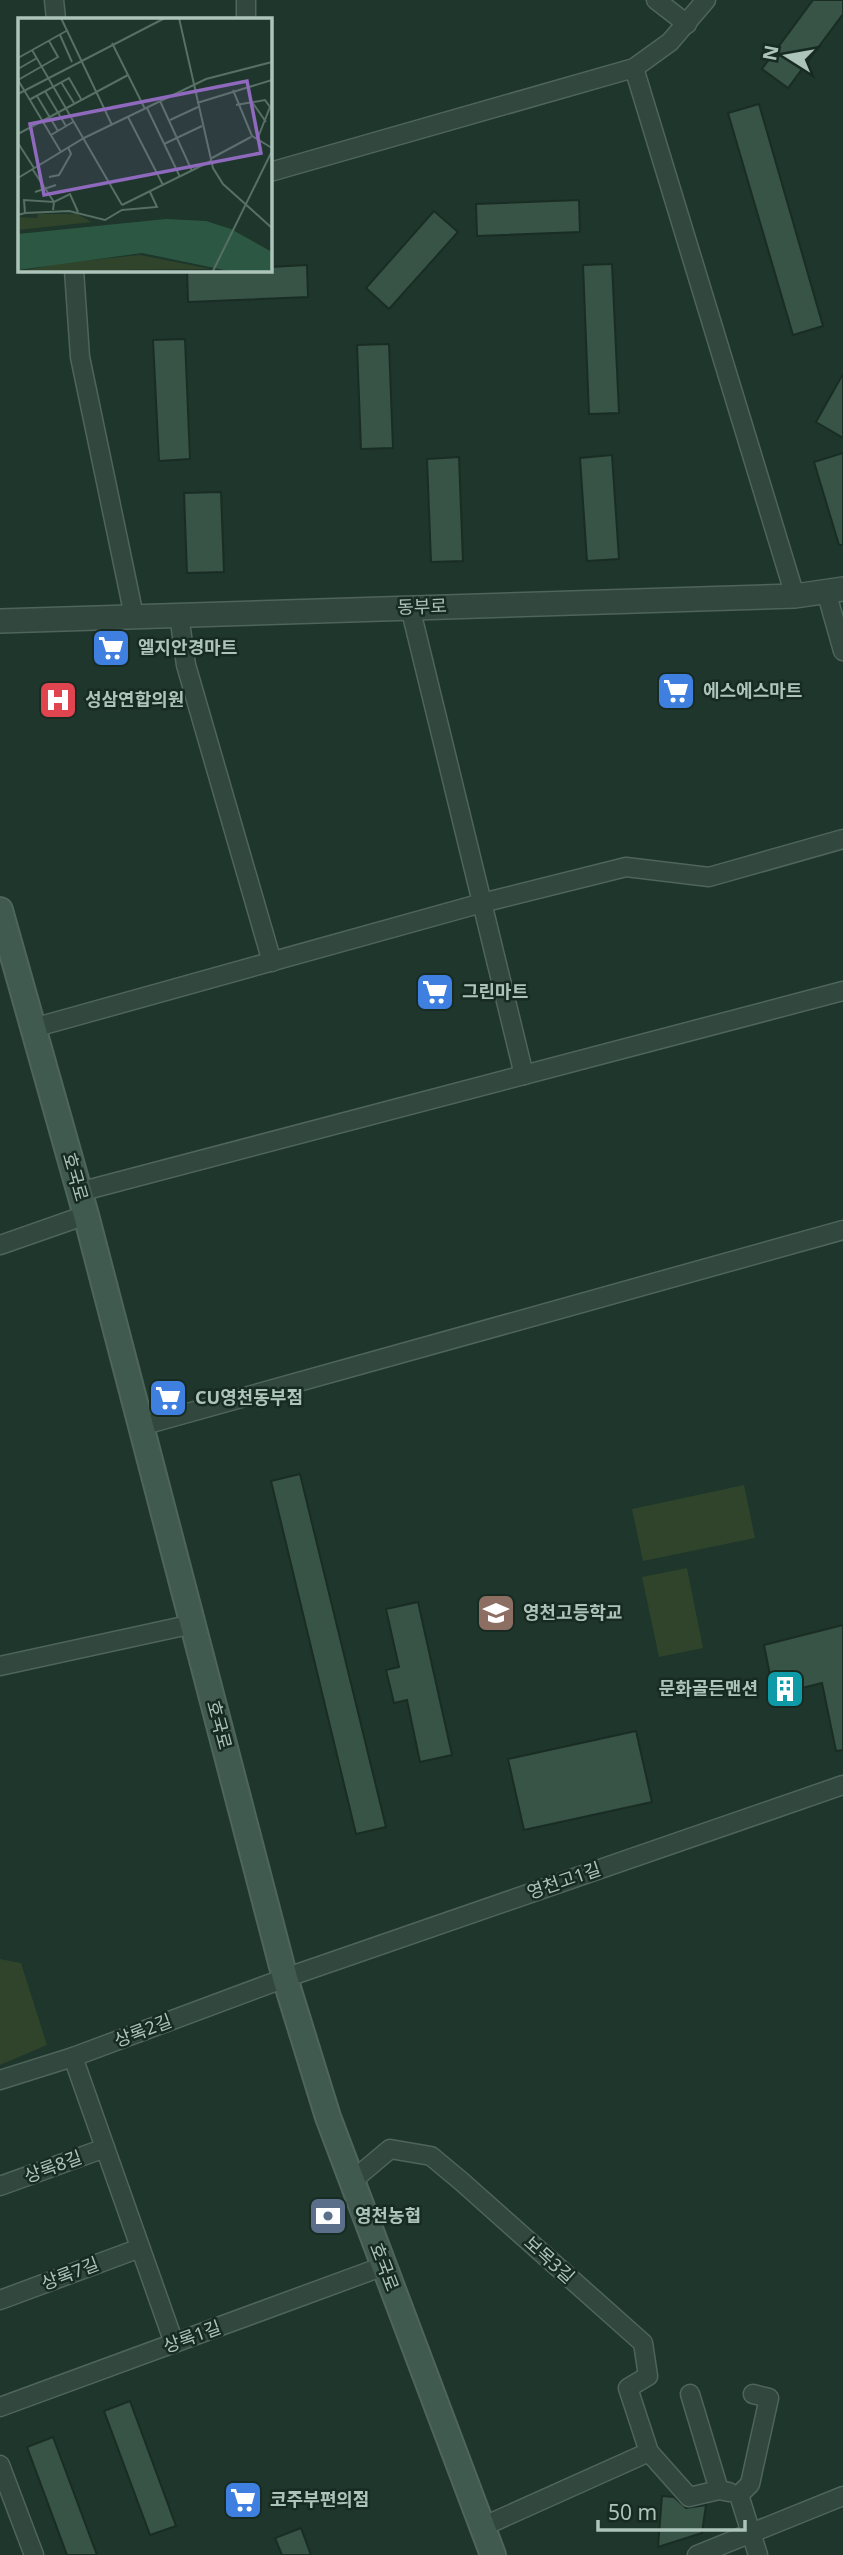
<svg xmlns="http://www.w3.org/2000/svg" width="843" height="2555" viewBox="0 0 843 2555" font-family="'Noto Sans','Noto Sans KR',sans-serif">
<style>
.green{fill:#2f442b}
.building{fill:#375447;stroke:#1a2d24;stroke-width:2}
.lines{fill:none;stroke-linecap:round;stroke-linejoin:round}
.minor-casing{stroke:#4f655b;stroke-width:21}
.tertiary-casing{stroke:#4f655b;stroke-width:26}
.secondary-casing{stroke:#4f655b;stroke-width:28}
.minor{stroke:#32473d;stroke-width:18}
.tertiary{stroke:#32473d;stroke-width:23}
.secondary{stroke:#405a4f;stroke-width:24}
.labels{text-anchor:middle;stroke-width:5;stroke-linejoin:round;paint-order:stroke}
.street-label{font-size:18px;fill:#acc4ba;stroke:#182b22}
.poi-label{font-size:18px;font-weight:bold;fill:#acc4ba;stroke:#182b22;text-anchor:start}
.inset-road{fill:none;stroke:#576f64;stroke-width:2}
.view{fill:#8f69bd;fill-opacity:0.15;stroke:#8f69bd;stroke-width:3.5}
.inset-edge{fill:none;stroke:#acc4ba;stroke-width:3.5}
</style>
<rect width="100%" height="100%" fill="#1e362b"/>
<g class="green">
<polygon points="744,1485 755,1538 643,1561 632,1509"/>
<polygon points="687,1568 703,1648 659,1657 642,1577"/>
<polygon points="0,1959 21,1963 47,2045 0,2065"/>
</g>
<g class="building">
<polygon points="813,0 843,0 843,14 788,88 762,69"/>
<polygon points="759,104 823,326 793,335 728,113"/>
<polygon points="579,200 580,232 477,236 476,204"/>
<polygon points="434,211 458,232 389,309 366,288"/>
<polygon points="612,264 619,413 589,414 583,265"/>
<polygon points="307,265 308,297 188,302 187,270 270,270 270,267"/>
<polygon points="185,339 190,459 159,461 153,340"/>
<polygon points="389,344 393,448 361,449 357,345"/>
<polygon points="843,374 843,438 816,422"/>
<polygon points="843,453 843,545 839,545 814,462"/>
<polygon points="612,455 619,559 587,561 580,458"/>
<polygon points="459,457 463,561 431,562 427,459"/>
<polygon points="221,492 224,572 187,573 184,493"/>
<polygon points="300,1474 386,1827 356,1834 271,1481"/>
<polygon points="418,1602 452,1755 420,1762 407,1700 394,1703 386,1670 399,1667 386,1609"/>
<polygon points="843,1625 843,1750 836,1751 822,1683 774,1695 764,1645"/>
<polygon points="636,1731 652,1802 524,1830 508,1759"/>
<polygon points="130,2401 176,2526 150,2535 104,2411"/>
<polygon points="53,2437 97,2555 67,2555 27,2447"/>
<polygon points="662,2496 674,2497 686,2508 706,2505 702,2533 658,2547"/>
<polygon points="301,2528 311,2555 282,2555 275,2538"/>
</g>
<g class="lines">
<defs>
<g id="minor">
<polyline points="54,0 56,19"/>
<polyline points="246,0 246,19"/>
<polyline points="656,0 687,24"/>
<polyline points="634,68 795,596"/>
<polyline points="270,172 634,68 670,42 706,0"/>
<polyline points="74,270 80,357 134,616"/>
<polyline points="826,591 843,651"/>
<polyline points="410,607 524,1075"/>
<polyline points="179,615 186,665 272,962"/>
<polyline points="33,1028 482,903 626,867 709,877 843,839"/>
<polyline points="79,1192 843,991"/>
<polyline points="0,1245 86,1215"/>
<polyline points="141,1426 843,1230"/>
<polyline points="0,1666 193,1624"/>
<polyline points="73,2057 174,2343"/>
<polyline points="0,2080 73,2057 285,1978 843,1785"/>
<polyline points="352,2181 390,2149 431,2156 461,2181 643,2343 648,2376 628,2388 649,2452 689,2497 719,2490"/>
<polyline points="0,2186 105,2148"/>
<polyline points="0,2300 140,2248"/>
<polyline points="690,2394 719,2490 729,2492"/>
<polyline points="753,2394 769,2398 750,2484 739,2495 758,2555"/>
<polyline points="0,2407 384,2266"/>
<polyline points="0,2465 34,2555"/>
<polyline points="482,2527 649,2452"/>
<polyline points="697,2555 843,2496"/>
</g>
<polyline id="tertiary" points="0,621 795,596 843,589"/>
<polyline id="secondary" points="0,910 86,1215 285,1978 328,2117 493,2555"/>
</defs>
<use href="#minor" class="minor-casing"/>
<use href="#tertiary" class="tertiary-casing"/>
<use href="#secondary" class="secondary-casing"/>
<use href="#minor" class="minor"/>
<use href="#tertiary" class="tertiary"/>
<use href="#secondary" class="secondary"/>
</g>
<defs>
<symbol id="supermarket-square" viewBox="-11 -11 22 22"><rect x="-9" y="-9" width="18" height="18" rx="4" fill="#3f7fe0" stroke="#182b22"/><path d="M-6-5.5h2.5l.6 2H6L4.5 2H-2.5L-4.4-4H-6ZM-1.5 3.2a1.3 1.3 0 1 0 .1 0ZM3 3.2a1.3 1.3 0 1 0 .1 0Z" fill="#fff"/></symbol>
<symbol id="hospital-square" viewBox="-11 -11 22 22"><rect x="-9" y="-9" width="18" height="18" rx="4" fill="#e0444e" stroke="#182b22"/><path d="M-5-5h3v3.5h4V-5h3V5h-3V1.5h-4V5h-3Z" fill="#fff"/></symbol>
<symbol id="school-square" viewBox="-11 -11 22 22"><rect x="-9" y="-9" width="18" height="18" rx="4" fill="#8d6e63" stroke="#182b22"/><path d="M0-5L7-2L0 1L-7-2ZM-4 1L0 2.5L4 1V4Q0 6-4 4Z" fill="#fff"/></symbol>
<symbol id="building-square" viewBox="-11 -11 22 22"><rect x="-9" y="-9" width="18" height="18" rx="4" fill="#0f9aa8" stroke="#182b22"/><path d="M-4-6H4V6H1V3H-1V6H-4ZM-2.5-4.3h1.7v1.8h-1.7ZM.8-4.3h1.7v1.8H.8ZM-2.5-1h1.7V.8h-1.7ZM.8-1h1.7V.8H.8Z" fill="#fff"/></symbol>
<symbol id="bank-square" viewBox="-11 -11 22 22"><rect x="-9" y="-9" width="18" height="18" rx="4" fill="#5c6f8a" stroke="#182b22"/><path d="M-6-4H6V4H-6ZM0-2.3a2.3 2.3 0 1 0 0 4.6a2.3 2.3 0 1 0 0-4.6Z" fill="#fff"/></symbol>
</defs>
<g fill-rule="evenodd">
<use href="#supermarket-square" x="89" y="626" width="44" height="44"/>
<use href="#supermarket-square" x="654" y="669" width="44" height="44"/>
<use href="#hospital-square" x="36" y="678" width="44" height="44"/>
<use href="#supermarket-square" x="413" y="970" width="44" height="44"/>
<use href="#supermarket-square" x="146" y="1376" width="44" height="44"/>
<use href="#school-square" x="474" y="1591" width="44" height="44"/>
<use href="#building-square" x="763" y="1667" width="44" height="44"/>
<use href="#bank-square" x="306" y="2194" width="44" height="44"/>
<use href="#supermarket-square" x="221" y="2478" width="44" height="44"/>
</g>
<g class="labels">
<g class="street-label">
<text transform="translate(422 607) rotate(-2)" y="6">동부로</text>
<text transform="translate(75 1177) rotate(74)" y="6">호국로</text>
<text transform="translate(219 1725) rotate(75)" y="6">호국로</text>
<text transform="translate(564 1881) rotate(-19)" y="6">영천고1길</text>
<text transform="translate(143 2031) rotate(-21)" y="6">상록2길</text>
<text transform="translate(53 2167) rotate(-20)" y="6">상록8길</text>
<text transform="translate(549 2260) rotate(42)" y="6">보목3길</text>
<text transform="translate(384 2267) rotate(69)" y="6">호국로</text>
<text transform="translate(70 2274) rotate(-21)" y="6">상록7길</text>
<text transform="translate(192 2337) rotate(-20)" y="6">상록1길</text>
</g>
<g class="poi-label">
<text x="138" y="654">엘지안경마트</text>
<text x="703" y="697">에스에스마트</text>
<text x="85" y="706">성삼연합의원</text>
<text x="462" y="998">그린마트</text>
<text x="195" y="1404">CU영천동부점</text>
<text x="523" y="1619">영천고등학교</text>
<text x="758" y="1695" text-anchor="end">문화골든맨션</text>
<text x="355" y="2222">영천농협</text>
<text x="270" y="2506">코주부편의점</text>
</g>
</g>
<g transform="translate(18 18)">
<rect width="254" height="254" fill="#1e362b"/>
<path d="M20,196H59L74,204L0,212V199L19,200ZM122,237L193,251L4,253L44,245Z" fill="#2f442b"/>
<path d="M148,201L188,203L213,211L254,234V253H211L124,235L0,252V216Z" fill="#2c5843"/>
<path class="inset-road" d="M43,0L94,107M161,0L195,150L205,166L254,210M42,17L54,44M94,25L127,91M14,32L104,187M0,40L50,12M0,51L19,40M0,62L43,134M0,62L40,39L31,23M43,64L56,85M215,72L234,118L254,130M27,73L48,108M0,76L147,0M19,78L40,113M11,82L51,60L63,81M142,83L174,153M234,84L248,104M179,85L254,62M218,87L247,82L252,89L239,122M129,90L162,159M110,99L145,167M152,102L180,89M0,116L110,57M33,117L55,104M0,125L16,150M146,126L184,108M192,141L233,119M15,152L36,184L35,192M31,159L41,157L53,136L50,129M0,160L66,120L188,61L254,44M17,174L38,167M104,187L193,143M7,195L51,193L87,202L104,192L139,189L132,174M0,197L7,195L6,182L36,184L52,176L60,194M195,253L254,133"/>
<path class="view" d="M229,63L243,135L26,177L12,106Z"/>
<rect width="254" height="254" class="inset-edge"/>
</g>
<g transform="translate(787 56) rotate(281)" stroke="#182b22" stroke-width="5" paint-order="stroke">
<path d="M0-5L12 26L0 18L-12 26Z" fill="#acc4ba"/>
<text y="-10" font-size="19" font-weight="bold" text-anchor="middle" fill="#acc4ba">N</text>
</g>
<path d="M598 2520v10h147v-10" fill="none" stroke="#acc4ba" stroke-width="3.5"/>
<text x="608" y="2520" font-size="21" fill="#acc4ba" stroke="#182b22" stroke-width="5" paint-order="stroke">50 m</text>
</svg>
